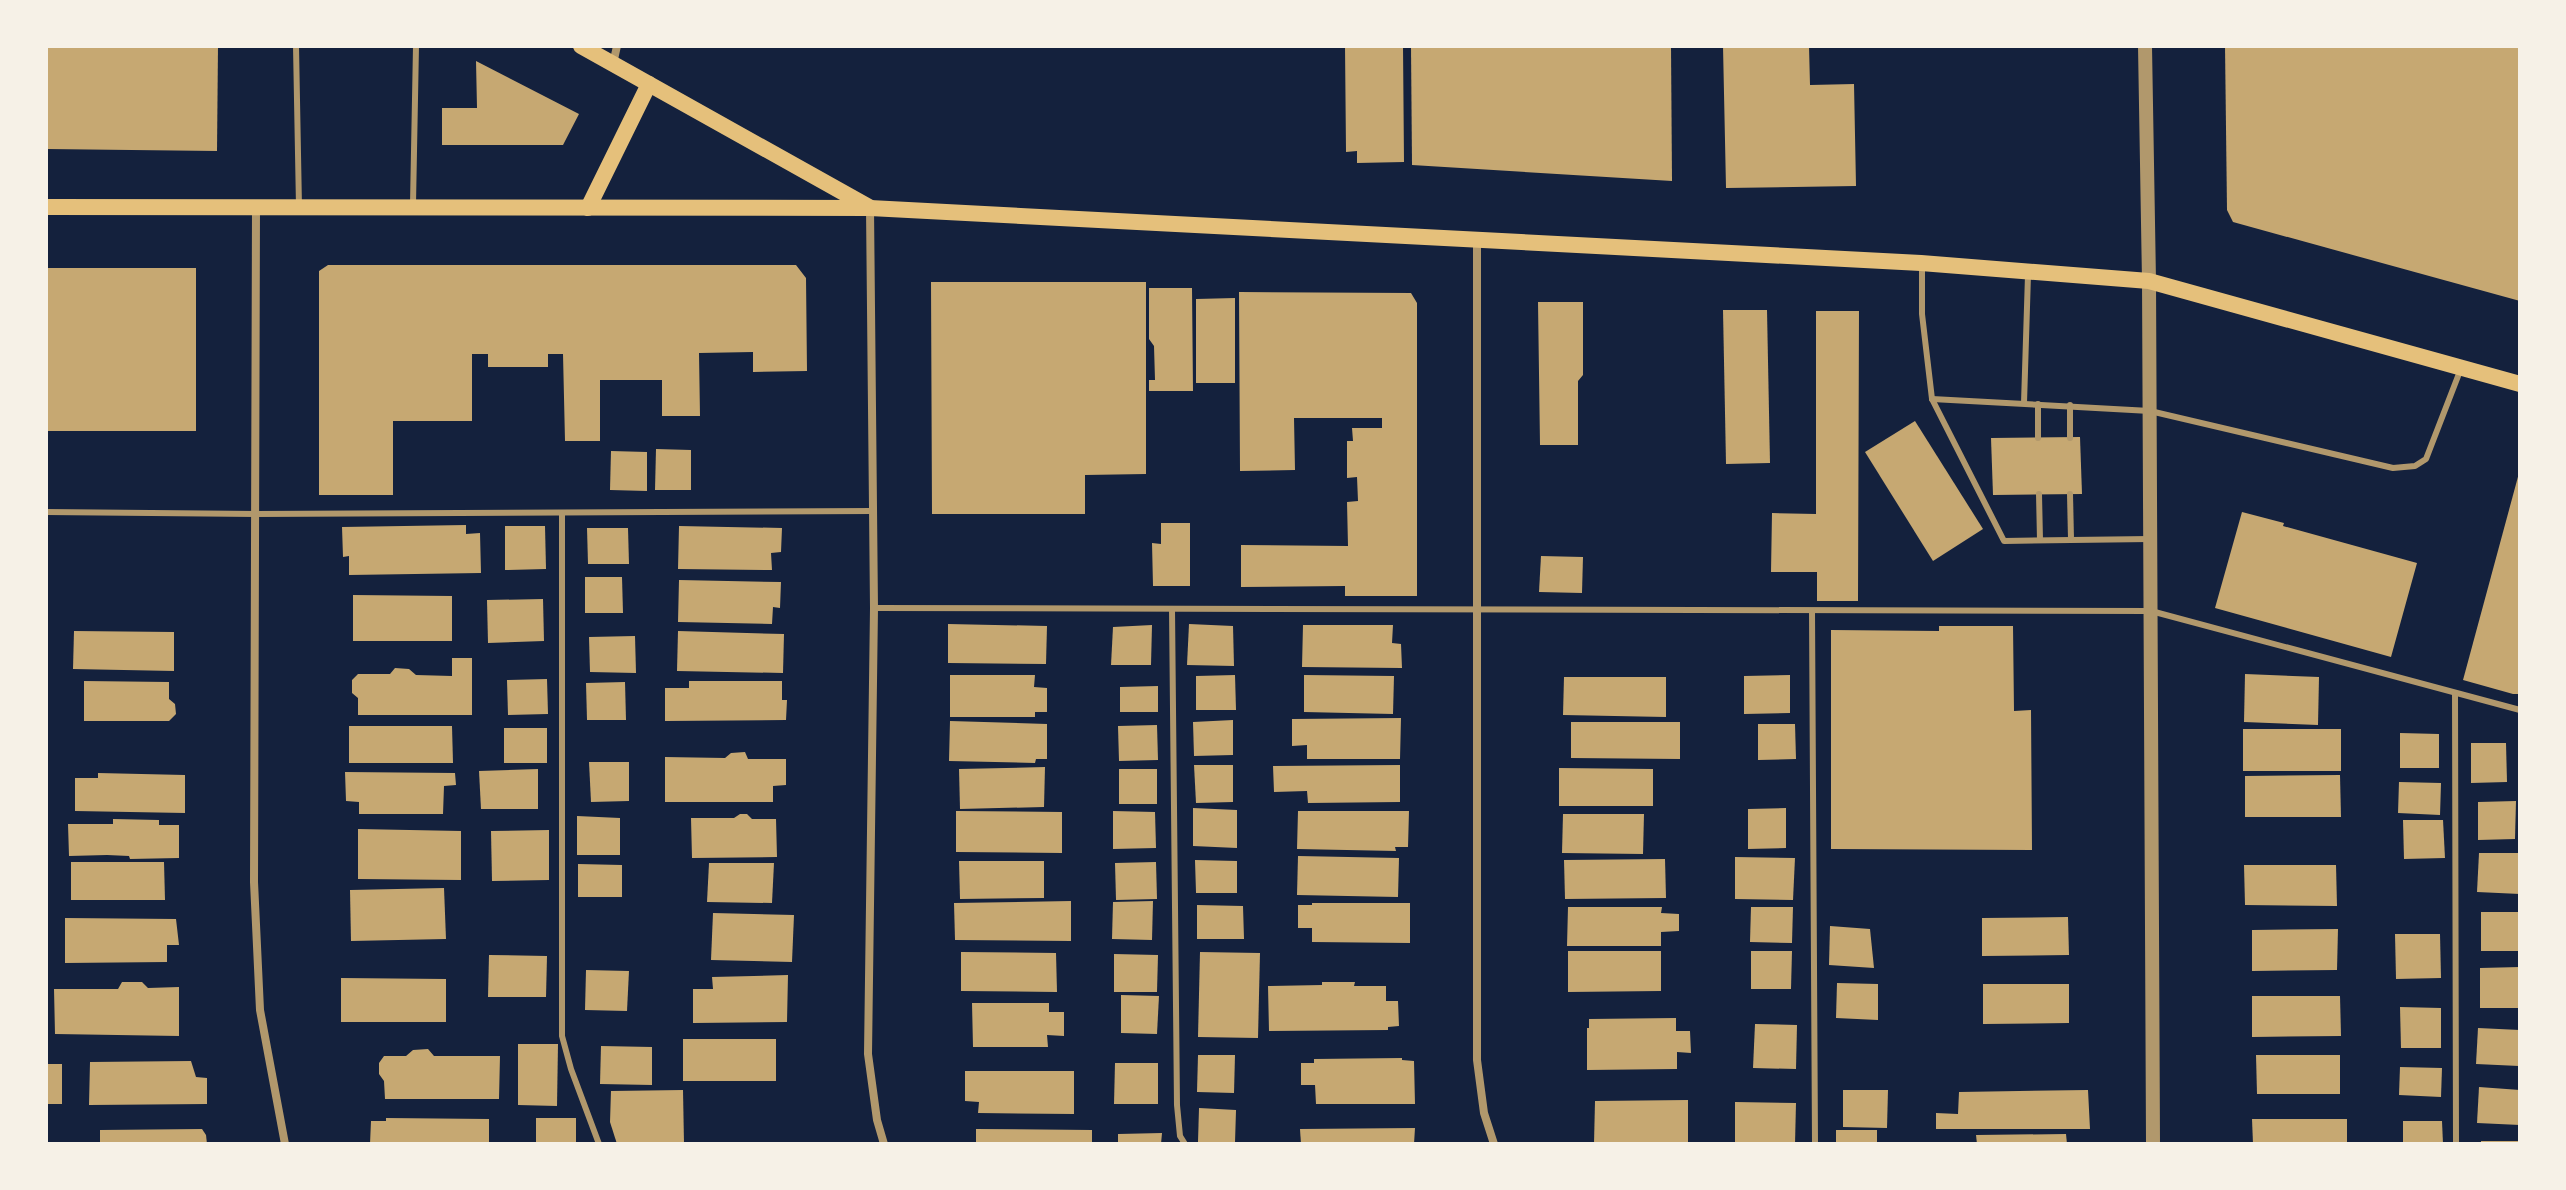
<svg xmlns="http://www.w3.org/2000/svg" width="2566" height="1190" viewBox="0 0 2566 1190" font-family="'Fira Sans Condensed',sans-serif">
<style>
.building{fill:#c6a872}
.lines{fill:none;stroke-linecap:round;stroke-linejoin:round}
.service{stroke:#b1986c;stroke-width:6}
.minor{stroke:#b1986c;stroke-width:8}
.tertiary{stroke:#b1986c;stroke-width:14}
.secondary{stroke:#e5c07b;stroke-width:16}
</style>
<rect width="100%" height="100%" fill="#14213d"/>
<g class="building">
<polygon points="46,46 218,46 217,151 46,149"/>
<polygon points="1345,46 1403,46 1404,162 1357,163 1357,151 1346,152"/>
<polygon points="1411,46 1671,46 1672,181 1412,165"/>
<polygon points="1723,46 1809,46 1810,85 1854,84 1856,186 1726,188"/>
<polygon points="2225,46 2520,46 2520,301 2233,222 2227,210"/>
<polygon points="476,61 579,114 563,145 442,145 442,108 477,108"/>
<polygon points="328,265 796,265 806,278 807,371 753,372 753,352 699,353 700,416 662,416 662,380 600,380 600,441 565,441 563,354 548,354 548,367 488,367 488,354 472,354 472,421 393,421 393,495 319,495 319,271"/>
<rect x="46" y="268" width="150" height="163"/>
<polygon points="931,282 1146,282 1146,474 1085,475 1085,514 932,514"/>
<polygon points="1149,288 1192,288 1193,391 1149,391 1149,380 1155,380 1154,346 1149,339"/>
<polygon points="1239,292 1411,293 1417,303 1417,596 1345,596 1345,586 1241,587 1241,545 1348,546 1347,502 1358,501 1357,477 1347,478 1347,441 1353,441 1352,428 1382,428 1382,418 1294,418 1295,470 1240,471"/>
<polygon points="1235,298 1235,383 1196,383 1196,299"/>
<polygon points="1538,302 1583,302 1583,375 1578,381 1578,445 1540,445"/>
<polygon points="1723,310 1767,310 1770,463 1726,464"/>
<polygon points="1816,311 1859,311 1858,601 1817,601 1817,572 1771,572 1772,513 1816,514"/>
<polygon points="1915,421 1983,529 1933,561 1865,452"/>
<polygon points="2080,437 2082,494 1993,495 1991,438"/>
<polygon points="656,449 691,450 691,490 655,490"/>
<polygon points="611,451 647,452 647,491 610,490"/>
<polygon points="2519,473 2520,694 2513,694 2463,680"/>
<polygon points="2242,512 2284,523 2283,526 2417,563 2391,657 2215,608"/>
<polygon points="1161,523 1190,523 1190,586 1153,586 1152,543 1161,544"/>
<polygon points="466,525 466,534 480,533 481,573 349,575 349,556 343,557 342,527"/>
<polygon points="505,526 545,526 546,569 505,570"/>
<polygon points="679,526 782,528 781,552 771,553 772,570 678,569"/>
<polygon points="587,528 628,528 629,564 588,564"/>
<polygon points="1541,556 1583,557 1582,593 1539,592"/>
<polygon points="585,577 622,577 623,613 585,613"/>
<polygon points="679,580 781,582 780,608 773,607 772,624 678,622"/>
<polygon points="353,595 452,596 452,641 353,641"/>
<polygon points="543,599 544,641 488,643 487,600"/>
<polygon points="948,624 1047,626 1046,664 948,663"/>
<polygon points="1189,624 1233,626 1234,666 1187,665"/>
<polygon points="1152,625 1151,665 1111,665 1113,627"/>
<polygon points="1303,625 1393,625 1392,643 1401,644 1402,668 1302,667"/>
<polygon points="1939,626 2013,626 2014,711 2031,710 2032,850 1831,849 1831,630 1939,631"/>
<polygon points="74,631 174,632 174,671 73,669"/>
<polygon points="678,631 784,634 783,673 677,671"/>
<polygon points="635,636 636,673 590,672 589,637"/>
<polygon points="452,658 472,658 472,715 358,715 358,698 352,693 352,680 358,674 390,674 395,668 409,669 416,675 452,676"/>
<polygon points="2245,674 2319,677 2318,725 2244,722"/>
<polygon points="950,675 1035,675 1034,687 1047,688 1047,712 1035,712 1035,717 950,717"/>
<polygon points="1235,675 1236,710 1196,710 1196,676"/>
<polygon points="1304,675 1394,676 1393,714 1304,712"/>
<polygon points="1790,675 1790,713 1744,714 1744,676"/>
<polygon points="1564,677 1666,677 1666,717 1563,715"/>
<polygon points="547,679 548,714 508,715 507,680"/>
<polygon points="84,681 169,682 169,699 175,704 176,714 169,721 84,721"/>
<polygon points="689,681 782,681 782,700 787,700 786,720 665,721 665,688 689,688"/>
<polygon points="625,682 626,720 587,720 586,683"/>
<polygon points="1158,686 1158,712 1120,712 1120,687"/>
<polygon points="1401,718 1400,759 1307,759 1307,745 1292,746 1292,719"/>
<polygon points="1233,720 1233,755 1194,756 1193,722"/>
<polygon points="950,721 1047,724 1047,759 1036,759 1035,763 949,761"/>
<polygon points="1571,722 1680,722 1680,759 1571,758"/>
<polygon points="1758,724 1795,724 1796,759 1758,760"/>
<polygon points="1157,725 1158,760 1119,761 1118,726"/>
<polygon points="349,726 452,726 453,763 349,763"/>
<rect x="504" y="728" width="43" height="35"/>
<rect x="2243" y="729" width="98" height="42"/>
<polygon points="2400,733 2439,734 2439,768 2400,768"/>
<polygon points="2471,743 2506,743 2507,782 2471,783"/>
<polygon points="745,752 748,759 786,759 786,785 773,786 773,802 665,802 665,757 725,758 731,753"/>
<polygon points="589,762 629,762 629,801 591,802"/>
<polygon points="1194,765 1233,765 1233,802 1196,803"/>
<polygon points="1400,765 1400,802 1308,803 1307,791 1274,792 1273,766"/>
<polygon points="1045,767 1044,807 960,809 959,769"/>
<polygon points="1559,768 1653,769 1653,806 1559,806"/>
<polygon points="538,769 538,809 481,809 479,771"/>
<rect x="1119" y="769" width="38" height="35"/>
<polygon points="345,772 455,773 456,785 444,786 443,814 359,814 359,802 346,801"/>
<polygon points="98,773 185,775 185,813 75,811 75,778 98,778"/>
<polygon points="2340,775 2341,817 2245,817 2245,776"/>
<polygon points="2399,782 2441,783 2440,815 2398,813"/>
<polygon points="2516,801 2515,839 2478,840 2478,802"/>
<polygon points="1193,808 1237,810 1237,848 1193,846"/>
<polygon points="1786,808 1786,848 1748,849 1748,809"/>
<polygon points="956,811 1062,812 1062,853 956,852"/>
<polygon points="1113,811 1155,812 1156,848 1113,849"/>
<polygon points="1298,811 1409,811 1408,847 1395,847 1396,851 1297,849"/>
<polygon points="740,814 747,814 752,819 776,819 777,857 692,858 691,818 734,818"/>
<polygon points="1563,814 1644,814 1643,854 1562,853"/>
<polygon points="577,816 620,818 620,855 577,855"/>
<polygon points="113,819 159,820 159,825 179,825 179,858 130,859 129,856 107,855 69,856 68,824 113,824"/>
<polygon points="2403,820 2443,820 2445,858 2404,859"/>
<polygon points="358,829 461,831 461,880 358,879"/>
<polygon points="549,830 549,880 492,881 491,831"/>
<polygon points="2479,853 2520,853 2520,894 2477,892"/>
<polygon points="1298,856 1399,858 1398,897 1297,895"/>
<polygon points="1735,857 1795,858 1793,900 1735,899"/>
<polygon points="1665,859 1666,898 1565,899 1564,860"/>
<polygon points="1195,860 1237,861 1237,893 1196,893"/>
<polygon points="959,861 1044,861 1044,898 960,899"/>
<polygon points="71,862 164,862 165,900 71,900"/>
<polygon points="1156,862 1157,899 1116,900 1115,863"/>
<polygon points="709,863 774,863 772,903 707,902"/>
<polygon points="578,864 622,865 622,897 578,897"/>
<polygon points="2244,865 2336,865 2337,906 2245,905"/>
<polygon points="444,888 446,939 351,941 350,890"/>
<polygon points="1071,901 1071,941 955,940 954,903"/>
<polygon points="1153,901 1152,940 1112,939 1113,902"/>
<polygon points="1312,903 1410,903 1410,943 1312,942 1312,928 1298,928 1298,905 1312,905"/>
<polygon points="1197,905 1243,906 1244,939 1197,939"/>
<polygon points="1568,907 1662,907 1661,913 1679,914 1679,931 1661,932 1661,946 1567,946"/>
<polygon points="1751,907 1793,907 1792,943 1750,942"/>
<rect x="2481" y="912" width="39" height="39"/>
<polygon points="713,913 794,915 792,962 711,960"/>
<polygon points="2068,917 2069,955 1982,956 1982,918"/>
<polygon points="65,918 176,919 179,945 167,945 167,962 65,963"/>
<polygon points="1830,926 1870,929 1874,968 1829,965"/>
<polygon points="2338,929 2337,970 2252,971 2252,930"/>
<polygon points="2395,934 2440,934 2441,978 2396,979"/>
<polygon points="1568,951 1661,951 1661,991 1568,992"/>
<polygon points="1751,951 1792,951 1791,989 1751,989"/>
<polygon points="961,952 1056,953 1057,992 961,991"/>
<polygon points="1200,952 1260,953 1258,1038 1198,1037"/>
<polygon points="1114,954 1158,955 1157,992 1114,992"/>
<polygon points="489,955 547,956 546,997 488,997"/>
<polygon points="2520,967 2520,1008 2480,1008 2480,968"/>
<polygon points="586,970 629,971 627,1011 585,1010"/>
<polygon points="788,975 787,1022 693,1023 693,989 713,989 712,977"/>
<polygon points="341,978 446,979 446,1022 341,1022"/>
<polygon points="122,982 142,982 148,988 179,987 179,1036 55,1034 54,989 118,989"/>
<polygon points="1322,982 1355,982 1354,986 1386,986 1386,1001 1398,1001 1399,1026 1388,1027 1388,1030 1269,1031 1268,986 1322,985"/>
<polygon points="1837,983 1878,984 1878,1020 1836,1018"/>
<polygon points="1983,984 2069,984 2069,1023 1983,1024"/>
<polygon points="1121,995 1159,996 1157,1034 1121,1033"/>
<polygon points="2252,996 2340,996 2341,1036 2252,1037"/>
<polygon points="972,1003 1049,1003 1049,1012 1064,1012 1064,1036 1047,1035 1048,1047 973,1047"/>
<polygon points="2400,1007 2441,1008 2441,1048 2401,1048"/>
<polygon points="1676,1018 1676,1031 1690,1031 1691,1053 1677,1052 1677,1069 1587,1070 1587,1028 1589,1028 1589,1019"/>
<polygon points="1755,1024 1797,1025 1796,1069 1753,1068"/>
<polygon points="2478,1028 2520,1030 2519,1066 2476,1064"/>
<rect x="683" y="1039" width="93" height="42"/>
<polygon points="518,1044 558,1044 557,1106 518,1105"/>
<polygon points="601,1046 652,1047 652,1085 600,1084"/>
<polygon points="428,1049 434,1056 500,1056 499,1099 385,1099 384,1081 379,1074 379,1063 384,1056 406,1056 413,1050"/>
<polygon points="1198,1055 1235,1055 1234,1093 1197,1092"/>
<polygon points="2256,1055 2340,1055 2340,1094 2257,1094"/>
<polygon points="1402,1058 1402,1060 1414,1061 1415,1104 1316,1104 1315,1085 1301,1085 1301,1063 1314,1063 1314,1059"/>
<polygon points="191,1061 196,1077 207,1078 207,1104 89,1105 90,1062"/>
<polygon points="1115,1063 1158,1063 1158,1104 1114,1104"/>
<rect x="46" y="1064" width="16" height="40"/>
<polygon points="2400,1067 2442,1068 2441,1097 2399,1095"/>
<polygon points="965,1071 1074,1071 1074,1114 978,1113 979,1102 965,1101"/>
<polygon points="2479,1087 2520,1090 2520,1125 2477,1123"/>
<polygon points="683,1090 684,1144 617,1144 610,1122 611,1091"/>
<polygon points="1843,1090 1888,1090 1887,1128 1843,1127"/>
<polygon points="2088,1090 2090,1129 1936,1129 1936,1113 1958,1114 1959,1092"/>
<polygon points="1688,1100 1688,1144 1594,1144 1595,1101"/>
<polygon points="1735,1102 1796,1103 1795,1144 1735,1144"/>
<polygon points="1199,1108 1236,1110 1235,1143 1198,1142"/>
<polygon points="386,1118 489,1119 489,1144 370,1144 371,1121 386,1121"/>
<rect x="536" y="1118" width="40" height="26"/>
<polygon points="2252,1119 2347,1119 2347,1144 2253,1144"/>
<polygon points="2403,1121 2442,1121 2443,1144 2403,1144"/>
<polygon points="1415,1128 1414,1144 1301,1144 1300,1129"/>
<polygon points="202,1129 206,1135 207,1144 100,1144 100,1130"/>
<polygon points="976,1129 1092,1130 1092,1144 976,1144"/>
<rect x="1836" y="1130" width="41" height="14"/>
<polygon points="1162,1133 1161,1144 1118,1144 1118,1134"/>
<polygon points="2066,1134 2067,1144 1977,1144 1976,1135"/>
<rect x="2481" y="1141" width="39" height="3"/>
</g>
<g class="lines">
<g class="service">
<polyline points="296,46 299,207"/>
<polyline points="413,204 416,46"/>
<polyline points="1922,265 1922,314 1932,399 2004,541 2150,539"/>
<polyline points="1932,399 2150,411 2393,468 2415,466 2426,459 2460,371"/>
<polyline points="2024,403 2028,275"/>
<polyline points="2070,405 2070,438"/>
<polyline points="2038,438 2038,404"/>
<polyline points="2039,494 2040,540"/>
<polyline points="2070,494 2071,539"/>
<polyline points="46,512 256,514 873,511"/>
<polyline points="562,513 562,1036 571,1069 599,1144"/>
<polyline points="874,608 2151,611 2520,710"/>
<polyline points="1172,609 1177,1105 1180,1136 1185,1144"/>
<polyline points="1812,611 1815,1144"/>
<polyline points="2455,693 2456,1144"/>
</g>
<g class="minor">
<polyline points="613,64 617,46"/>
<polyline points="256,208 254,882 260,1010 285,1144"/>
<polyline points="870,208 874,608 868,1054 877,1120 884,1144"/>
<polyline points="1477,240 1477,1060 1484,1113 1494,1144"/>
</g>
<polyline class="tertiary" points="2145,46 2149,281 2153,1144"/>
<g class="secondary">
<polyline points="581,46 869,207"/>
<polyline points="46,207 870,208 1921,263 2149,281 2520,384"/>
<polyline points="588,208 649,84"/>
</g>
</g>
<rect width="2566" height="1190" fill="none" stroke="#f6f1e7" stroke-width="96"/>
</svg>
